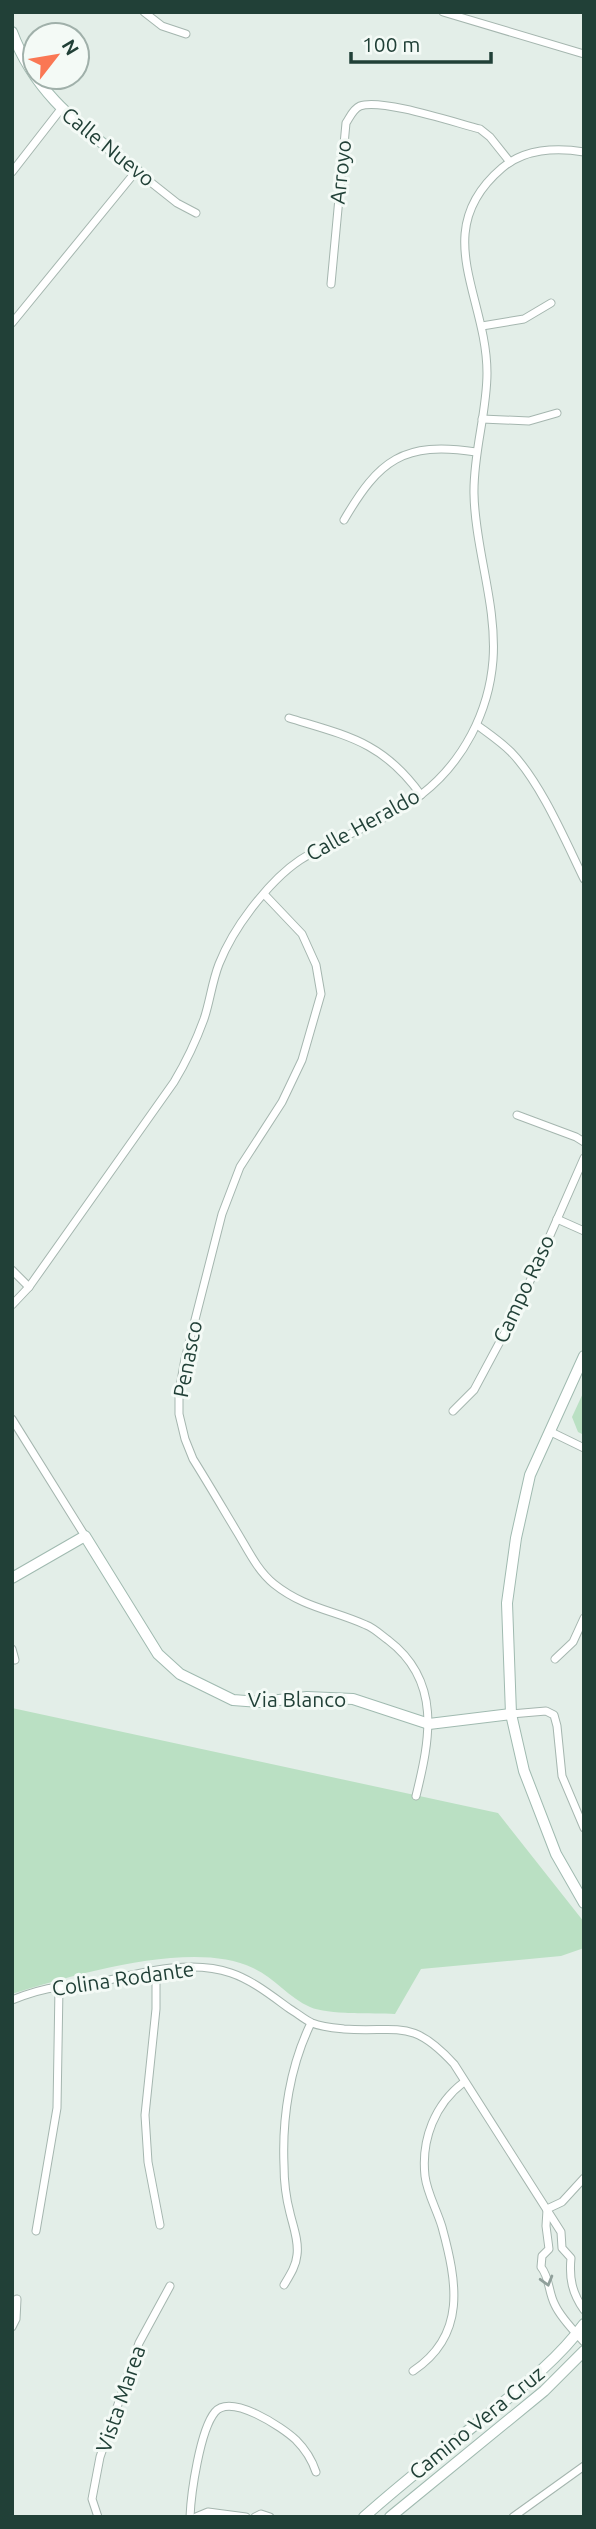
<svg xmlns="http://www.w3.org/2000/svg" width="596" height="2529" viewBox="0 0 596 2529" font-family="Ubuntu,sans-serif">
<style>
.green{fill:#bae0c3}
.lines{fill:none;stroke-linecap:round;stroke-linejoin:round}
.street-casing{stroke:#a5b6af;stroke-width:9}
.secondary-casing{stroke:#a0bab0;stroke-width:12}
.street{stroke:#fff;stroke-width:7}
.secondary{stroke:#fff;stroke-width:10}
.oneway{stroke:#90a09b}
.labels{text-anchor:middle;stroke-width:6;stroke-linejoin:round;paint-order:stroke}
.street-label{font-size:21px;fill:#214037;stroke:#f4faf6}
</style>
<rect width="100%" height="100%" fill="#e3eee8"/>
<g class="green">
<polygon points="584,1391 584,1435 578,1432 572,1417"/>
<path d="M12,1708L498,1813L584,1922V1948L561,1956L421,1969L395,2014C374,2013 328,2015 310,2007C289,1998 274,1977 253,1968C193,1939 74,1975 12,1994Z"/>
</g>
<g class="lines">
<defs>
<g id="street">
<polyline points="144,12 162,26 186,34"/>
<polyline points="443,12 584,54"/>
<polyline points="12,172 61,109"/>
<polyline points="148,180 177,203 196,213"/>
<path d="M331,284L346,123C350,117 353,109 360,106C381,98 456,123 480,129L490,137L510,162"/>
<polyline points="12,323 137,170"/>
<polyline points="482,326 524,319 551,303"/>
<polyline points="482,419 529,421 557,413"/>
<path d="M344,520C379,460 403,441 476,452"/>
<path d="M289,718C348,736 383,742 421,795"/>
<path d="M477,725C489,734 501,742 511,752C541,783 565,840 584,879"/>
<path d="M264,894L302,934L316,965L321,994L302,1060L282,1102L240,1167L222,1214L185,1359L179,1392V1414L185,1439L193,1459C208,1483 222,1507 237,1532C248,1550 257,1570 274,1584C304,1608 333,1610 366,1625C374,1628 381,1635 388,1640C442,1681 430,1739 416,1796"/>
<polyline points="517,1115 576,1137 584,1142"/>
<polyline points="557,1219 584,1231"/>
<polyline points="12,1270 29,1287"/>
<path d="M12,1305L29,1287L174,1082C186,1062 196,1041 204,1019C210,1001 212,982 219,964C227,944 238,926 251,909C264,892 282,872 300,860C339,835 386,823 422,794C463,762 489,712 493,660C497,604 475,549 474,494C473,453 487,413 487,373C487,296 428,231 502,168C524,149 556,147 584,152"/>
<polyline points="453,1411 474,1390 519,1306 584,1158"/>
<polyline points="12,1419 85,1536"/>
<polyline points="549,1431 584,1448"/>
<polyline points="12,1649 15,1660"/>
<polyline points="555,1659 573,1642 584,1618"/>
<polyline points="511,1714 546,1711 554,1715 557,1726 562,1776 584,1828"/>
<polyline points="156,1971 156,2009 145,2115 148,2162 160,2225"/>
<path d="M12,2000C27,1994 42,1989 58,1987C67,1986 76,1987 85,1985C130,1977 185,1957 231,1973C252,1980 272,1996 290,2009C297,2013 305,2020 312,2023C322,2027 334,2028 344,2029C398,2033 411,2017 454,2064L561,2232L562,2248L571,2258C569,2278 572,2293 584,2310"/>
<polyline points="547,2209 562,2202 584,2178"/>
<path d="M547,2210L546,2226L549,2249L542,2256L541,2267C550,2278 548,2292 555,2305C561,2318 574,2331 584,2342"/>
<polyline points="36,2231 57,2108 59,1987"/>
<path d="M284,2285C290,2275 296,2266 297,2255C299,2241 293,2226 290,2213C286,2198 284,2180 284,2165C282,2117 290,2066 311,2023"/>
<polyline points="12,2327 16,2319 17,2299"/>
<path d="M413,2371C467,2335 457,2282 442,2227C437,2210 427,2193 425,2176C421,2139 435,2104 464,2082"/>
<polyline points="98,2517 92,2499 100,2457 139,2343 170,2286"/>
<path d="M190,2517C191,2493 200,2430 215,2412C231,2393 282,2427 296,2440C305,2449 312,2460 316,2472"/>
<polyline points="196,2517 208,2512 246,2517"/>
<polyline points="255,2517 261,2514 270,2517"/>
<polyline points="513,2517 584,2466"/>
</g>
<g id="secondary">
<path d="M12,32C39,104 93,133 148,180"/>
<polyline points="584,1356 530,1475 516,1538 507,1603 511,1714 524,1771 556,1854 584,1903"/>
<polyline points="12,1578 85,1536 158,1654 180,1674 233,1700 260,1702 307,1697 353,1699 429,1724 511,1714"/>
<path d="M364,2517C402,2483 442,2452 481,2420C518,2390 556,2362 584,2324"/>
<polyline points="390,2517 544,2391 584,2351"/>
</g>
</defs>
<use href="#street" class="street-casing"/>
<use href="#secondary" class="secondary-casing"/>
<use href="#street" class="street"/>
<use href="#secondary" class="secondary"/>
</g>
<defs><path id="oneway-chevron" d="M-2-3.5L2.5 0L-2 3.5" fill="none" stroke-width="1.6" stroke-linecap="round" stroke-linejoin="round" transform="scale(1.75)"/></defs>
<use class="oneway" href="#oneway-chevron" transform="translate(547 2281) rotate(74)"/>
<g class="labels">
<g class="street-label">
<text transform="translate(108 147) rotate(39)" y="7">Calle Nuevo</text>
<text transform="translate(341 172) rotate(-84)" y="7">Arroyo</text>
<text transform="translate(363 825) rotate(-29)" y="7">Calle Heraldo</text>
<text transform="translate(524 1289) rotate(-65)" y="7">Campo Raso</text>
<text transform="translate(188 1359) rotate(-79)" y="7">Penasco</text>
<text x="297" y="1707">Via Blanco</text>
<text transform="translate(123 1979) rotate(-8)" y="7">Colina Rodante</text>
<text transform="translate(121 2399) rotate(-71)" y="7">Vista Marea</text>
<text transform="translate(477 2423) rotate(-39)" y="7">Camino Vera Cruz</text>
</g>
</g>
<rect width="596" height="2529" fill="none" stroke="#214037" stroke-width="28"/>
<g transform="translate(56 56) rotate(59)"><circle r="33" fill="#f4faf6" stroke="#a0b0aa" stroke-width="2"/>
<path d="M0-5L12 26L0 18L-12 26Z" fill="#fa7754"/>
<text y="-10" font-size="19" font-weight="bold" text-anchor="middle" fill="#214037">N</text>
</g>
<path d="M351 52v10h140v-10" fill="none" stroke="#214037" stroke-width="3.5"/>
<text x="362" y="52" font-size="21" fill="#214037" stroke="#f4faf6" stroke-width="5" paint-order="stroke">100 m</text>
</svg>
